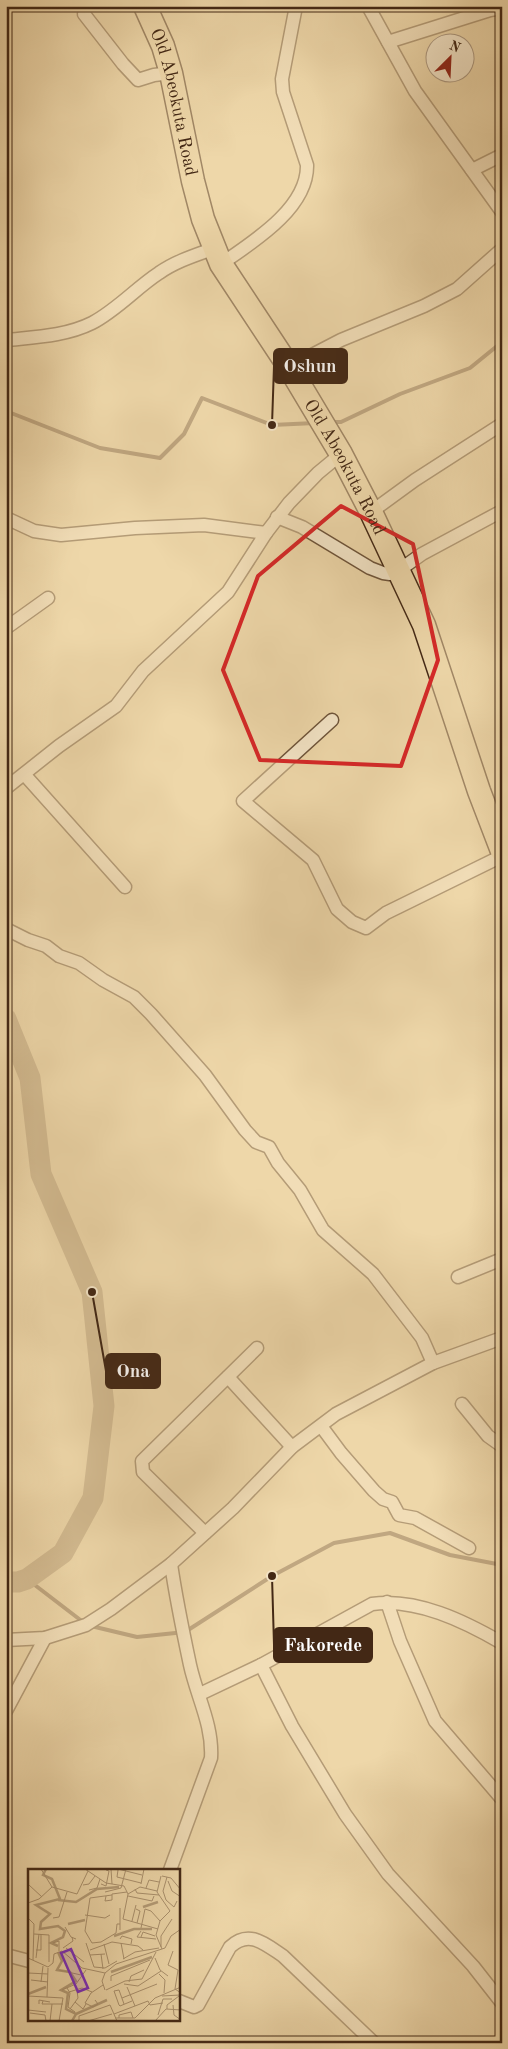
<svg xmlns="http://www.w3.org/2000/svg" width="508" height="2049" viewBox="0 0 508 2049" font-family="'Old Standard TT',serif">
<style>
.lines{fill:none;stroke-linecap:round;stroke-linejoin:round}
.stream{stroke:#876e50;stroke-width:4}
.river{stroke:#b49c77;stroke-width:21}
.street-casing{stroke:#6e543a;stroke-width:15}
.highway-casing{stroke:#432815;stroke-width:25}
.street{stroke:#f4e5c7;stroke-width:12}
.highway{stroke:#eed7a9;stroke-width:22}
.marked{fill:none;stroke:#d62828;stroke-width:4;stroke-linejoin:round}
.labels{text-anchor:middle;stroke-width:5;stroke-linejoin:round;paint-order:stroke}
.street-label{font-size:18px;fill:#432815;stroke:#f4e5c7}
.inset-river{fill:none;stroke:#b49c77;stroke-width:2.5}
.inset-road{fill:none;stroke:#aa916e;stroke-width:1}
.view{fill:#7b2cbf;fill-opacity:0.15;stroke:#7b2cbf;stroke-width:2.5}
.inset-edge{fill:none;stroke:#432815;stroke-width:2.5}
.leader{fill:none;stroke:#432815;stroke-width:2}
.callout-dot{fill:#432815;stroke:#f4e5c7;stroke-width:2}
.callout{fill:#432815;stroke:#432815;stroke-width:2}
.callout-label{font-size:19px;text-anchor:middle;font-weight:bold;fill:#fff}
</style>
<rect width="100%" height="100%" fill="#eed7a9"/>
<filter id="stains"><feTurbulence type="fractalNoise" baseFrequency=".004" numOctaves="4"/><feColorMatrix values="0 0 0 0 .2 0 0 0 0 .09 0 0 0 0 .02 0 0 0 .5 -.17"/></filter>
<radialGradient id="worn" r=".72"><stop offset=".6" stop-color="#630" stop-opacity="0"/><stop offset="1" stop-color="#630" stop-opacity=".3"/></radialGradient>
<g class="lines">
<g class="stream">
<polyline points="6,411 100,448 160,458 184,434 202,398 272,425 315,423"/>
<polyline points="332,422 341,422 400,394 470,368 502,342"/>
<polyline points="27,1579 83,1622"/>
<polyline points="91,1626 137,1637 185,1632 272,1576 334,1543 390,1533 450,1555 502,1565"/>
</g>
<polyline class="river" points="6,1019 30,1078 41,1174 92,1292 104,1406 93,1498 63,1553 27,1579 18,1582 6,1582"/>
<defs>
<g id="street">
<polyline points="368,6 415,91 502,212"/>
<polyline points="84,14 123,64 138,80 154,75 171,73"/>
<polyline points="388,42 490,10 502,8"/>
<polyline points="472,170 502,155"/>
<path d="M221,264C253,242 308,208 307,165L283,92L282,79L296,6"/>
<path d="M7,340C35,337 66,336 92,323C117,310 136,288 159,273C176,261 196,255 215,248"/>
<polyline points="289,367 341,340 424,306 457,289 502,249"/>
<polyline points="371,512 415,480 502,424"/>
<polyline points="277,517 302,527 370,568 383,573 390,574 398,571 422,554 502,511"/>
<polyline points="6,518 34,531 61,535 135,528 204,525 266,533"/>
<polyline points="6,628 48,598"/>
<polyline points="332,720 243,801 313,860 337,909 352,922 366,928 386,913 502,856"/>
<polyline points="24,774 125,887"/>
<polyline points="6,788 59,746 116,706 143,671 228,592 266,533 289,503 318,473 341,454"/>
<polyline points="6,929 28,940 46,946 59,956 79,963 103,980 134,997 151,1014 205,1075 245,1130 256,1142 269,1147 278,1163 300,1190 323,1230 373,1274 422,1338 433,1363"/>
<polyline points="458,1277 502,1259"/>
<polyline points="228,1377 292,1447"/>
<polyline points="462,1404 488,1436 502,1446"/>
<polyline points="321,1426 341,1453 374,1491 383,1499 392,1502 399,1515 415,1518 469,1548"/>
<polyline points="205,1533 143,1472 142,1461 257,1348"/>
<polyline points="387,1602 400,1641 435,1721 502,1799"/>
<polyline points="6,1640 45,1638 86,1625 111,1609 171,1564 233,1508 292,1447 336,1414 433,1363 502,1338"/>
<polyline points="261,1665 292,1726 345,1814 388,1874 473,1966 502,2003"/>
<path d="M200,1694L261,1665L372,1604C417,1598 464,1621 502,1643"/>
<polyline points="6,1711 45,1638"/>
<path d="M170,1870L211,1758C213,1725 197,1697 190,1665C183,1632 176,1598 171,1564"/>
<polyline points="6,1955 29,1961"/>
<path d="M179,2001L194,2007L198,2005L230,1947C249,1929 265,1944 283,1956L374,2043"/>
</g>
<g id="highway">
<path id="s1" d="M145,6L163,46L171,73L193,181L203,219L221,264L289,367L341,454L371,512L424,625L479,791L502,851"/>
</g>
</defs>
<use href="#street" class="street-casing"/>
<use href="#highway" class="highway-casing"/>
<use href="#street" class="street"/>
<use href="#highway" class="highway"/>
</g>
<path d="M0 0H508V2049H0ZM341,506L413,544L438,660L401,766L260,760L223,670L258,576Z" fill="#eed7a9" fill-opacity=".55" fill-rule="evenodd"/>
<path class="marked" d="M341,506L413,544L438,660L401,766L260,760L223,670L258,576Z"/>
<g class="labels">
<g class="street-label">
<text dy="6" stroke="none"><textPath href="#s1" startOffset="101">Old Abeokuta Road</textPath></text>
<text dy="6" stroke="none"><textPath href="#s1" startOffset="508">Old Abeokuta Road</textPath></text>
</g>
</g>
<g transform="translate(28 1869)">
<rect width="152" height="152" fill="#eed7a9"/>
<path class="inset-river" d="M18,0L15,6L24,10L32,30L8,36L22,45L13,53L12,60L30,57L37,62L35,68L23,74L30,77M30,31L48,33L69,20L91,18M115,38L130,33M40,55L57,51M86,67L106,60H124M30,83L34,92L29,101L42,103L48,112L33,121L40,124L38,140L48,145L44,152M83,103L124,88M0,125L18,118M48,145L79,131"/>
<path class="inset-road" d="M13,0L24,18L49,25L60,2M57,0L78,14L96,17L100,25L112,18M83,0L84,15M90,0L114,6M90,1L89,8L113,14M133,7L129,23L142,42M134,7L143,9L153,21M139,8L135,22L138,31L146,38L149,32M140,12L144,22L153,28M73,15L78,17L81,2L78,1M113,15L116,0M1,16L14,28M55,16L61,15L67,7M112,18L129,22M118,19L121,11L131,13M107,20L109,24L131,26M61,21L69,19L72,10M77,23L93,19L98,0M100,25L95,50L130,60M84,26L62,29L57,62L64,74L73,73L88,64L89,55H92M78,27L77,32L84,31V25L99,23M100,27L124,32L126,27M0,34L11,30L24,18M108,40L112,42L109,54M57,46L77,49L82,46M0,49L6,55L5,91M25,49L31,48L39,23M104,52L108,36M37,58L43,68L48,70M113,59L117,40L123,42L132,52M92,61V39M113,62L109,68L128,70M6,65L21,66V93M113,68L115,63L127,67M92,70L94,67L104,70L103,75M25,74L31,72V82M58,74L66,98L77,99L89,92M93,74L96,90M76,75L81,95M133,78V67L144,50M35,79L45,72L44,68M38,79L56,93M134,80L128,66L132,52L142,42M8,81H13V65M62,81L84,73L110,77L115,81M145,82L140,96L150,101L147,120L153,124M73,85L75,100M62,86L77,85M0,89L20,98L25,94L26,85L34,82L54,99L77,104M8,89L11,65M127,89L132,101L140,107M95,90L107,83L131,79M31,101L53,106M0,104L20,105M77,104L74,112L77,121M77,104L88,95L137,79L143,67L153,60M131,105L137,111L136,124M3,111L20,113M83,112V107L122,91M13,113L15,97M101,113L103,107L116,101M96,115L110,117L133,102M99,118L107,137M39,119L42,124L40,138L47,143M34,121L48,115L58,101M78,121L97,112L114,110L128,83M41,123L54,119L64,123M0,127L35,129L31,152M134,127L152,126M19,128L20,99M94,129L129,115M67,131L70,135L65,138L57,134L63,124L75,116M15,132L14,135H35M47,133L55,140L58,135M11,135V131L22,133M96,135L91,121L86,122L91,136L92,137L104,132M82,136L89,152M145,136L146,146L153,151M42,140L50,129L49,122M139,140V136L151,127M0,141L18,143M2,144L17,146L18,152M86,145L120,132L122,136L135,134M130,146L135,130H144M87,149H107L127,129L153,118M91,149V146L103,143L105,149M22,152L24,135M51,152V147L82,136M60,152L84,145M127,152L138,140L153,141"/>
<path class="view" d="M43,80L60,119L50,123L33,84Z"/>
<rect width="152" height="152" class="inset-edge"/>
</g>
<path class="leader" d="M272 425L274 366M92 1292L106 1371M272 1576L274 1645"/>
<g class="callout-dot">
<circle cx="272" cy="425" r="5"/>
<circle cx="92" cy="1292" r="5"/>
<circle cx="272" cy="1576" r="5"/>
</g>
<g class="callout">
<rect x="274" y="349" width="73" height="34" rx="5"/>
<rect x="106" y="1354" width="54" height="34" rx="5"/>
<rect x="274" y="1628" width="98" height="34" rx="5"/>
</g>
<g class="callout-label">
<text x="310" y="372">Oshun</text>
<text x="133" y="1377">Ona</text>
<text x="323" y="1651">Fakorede</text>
</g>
<rect width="508" height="2049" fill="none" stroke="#eed7a9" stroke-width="25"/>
<rect x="8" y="8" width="493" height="2034" fill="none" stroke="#432815" stroke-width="2.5"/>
<rect x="12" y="12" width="483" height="2024" fill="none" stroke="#432815"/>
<g transform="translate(450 58) rotate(24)"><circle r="24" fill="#f4e5c7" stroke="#ad9980"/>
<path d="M0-4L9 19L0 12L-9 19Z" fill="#8f2418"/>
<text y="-8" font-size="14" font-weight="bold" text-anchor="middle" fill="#432815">N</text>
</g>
<rect width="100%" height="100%" filter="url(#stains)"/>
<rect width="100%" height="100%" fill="url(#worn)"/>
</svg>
